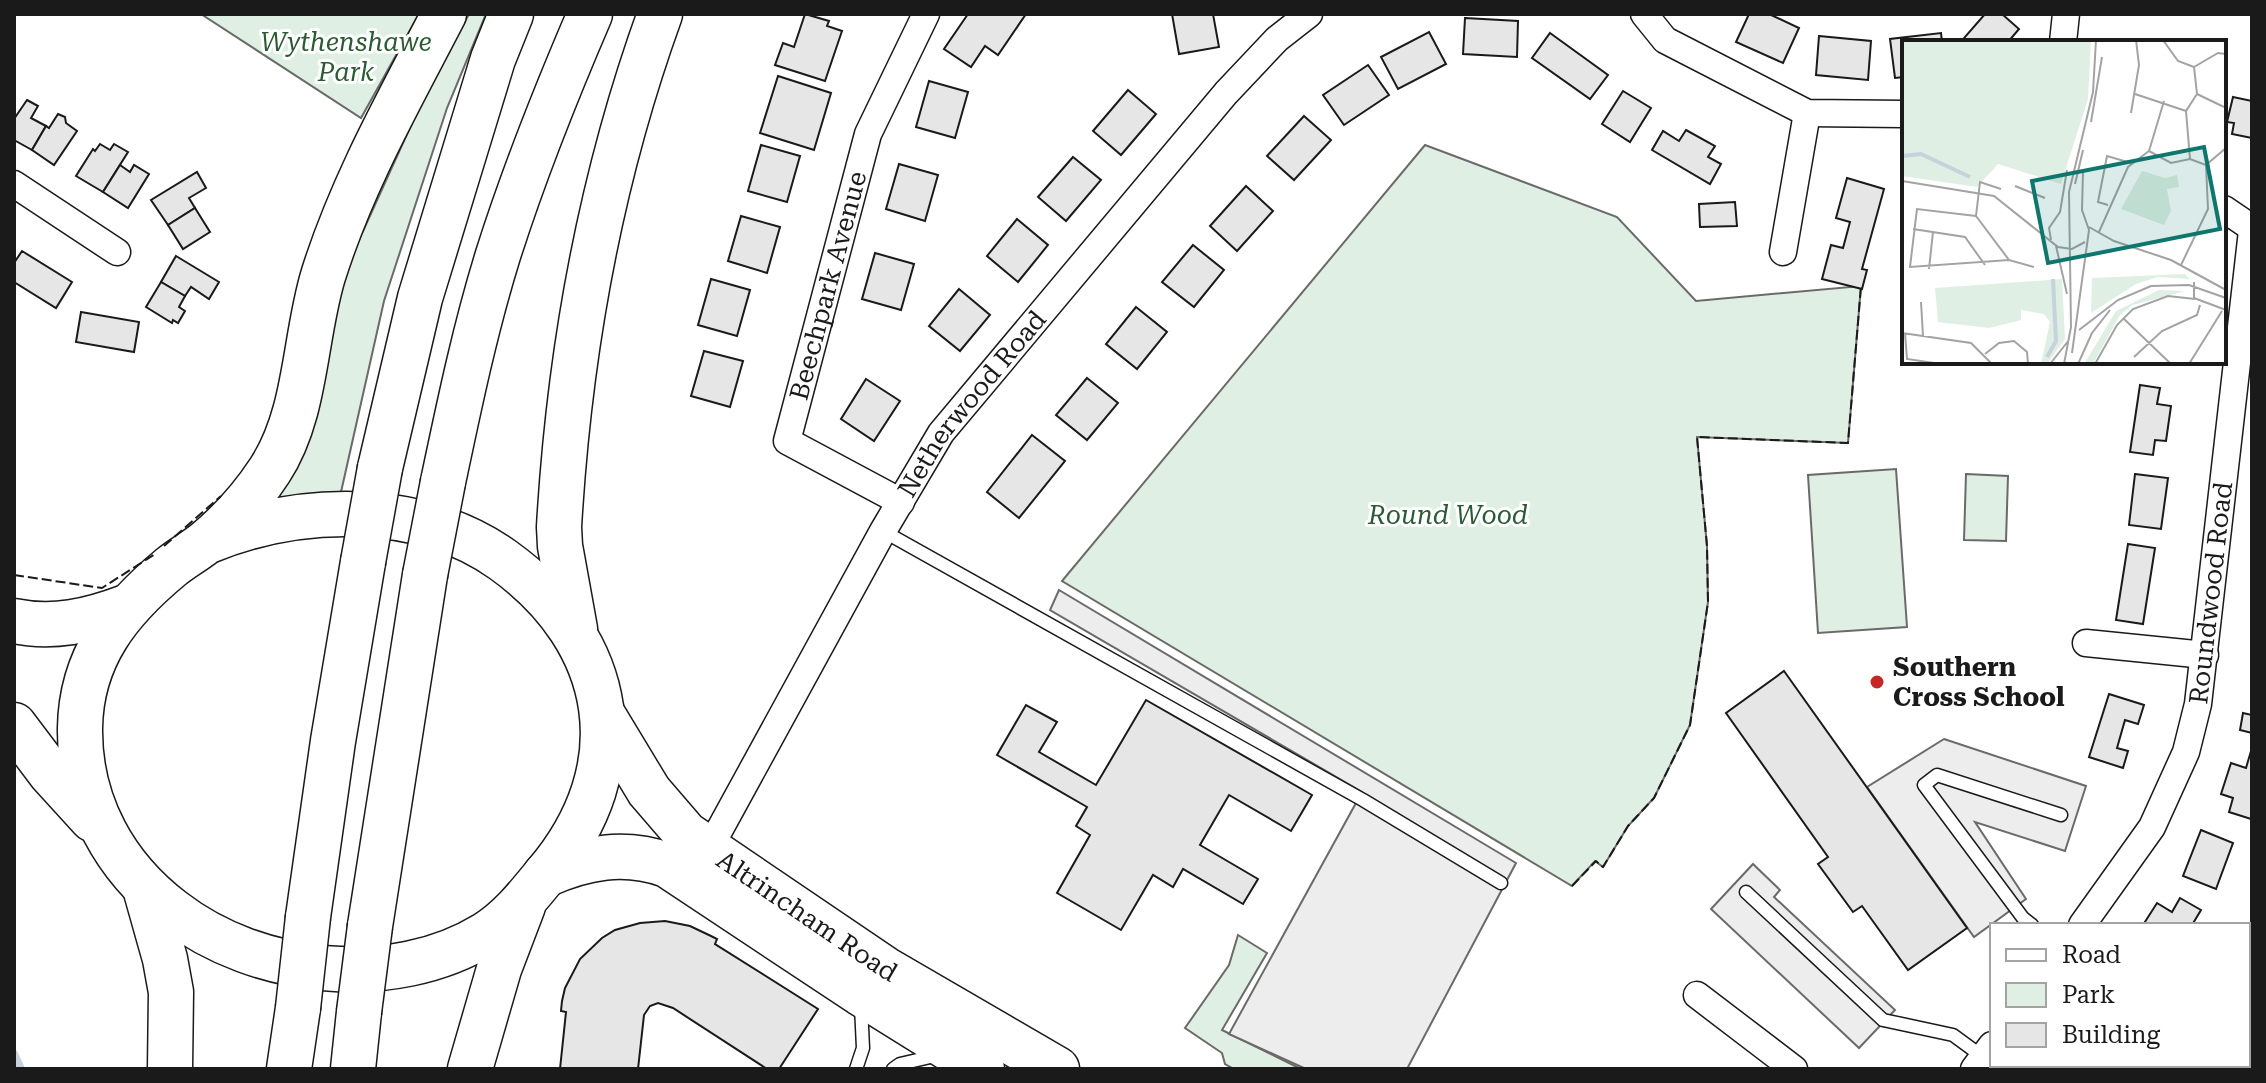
<svg xmlns="http://www.w3.org/2000/svg" width="2266" height="1083" viewBox="0 0 2266 1083" font-family="'Roboto Serif',serif">
<style>
.green{fill:#e0efe3;stroke:#6a6a6a;stroke-width:2}
.parking{fill:#ededed;stroke:#6a6a6a;stroke-width:2}
.lines{fill:none;stroke-linecap:round;stroke-linejoin:round}
.stream{stroke:#c6d2dc;stroke-width:8}
.building{fill:#e6e6e6;stroke:#1a1a1a;stroke-width:2}
.lane-casing{stroke:#1a1a1a;stroke-width:15}
.street-casing{stroke:#1a1a1a;stroke-width:29}
.highway-casing{stroke:#1a1a1a;stroke-width:47}
.lane{stroke:#fff;stroke-width:12}
.street{stroke:#fff;stroke-width:26}
.highway{stroke:#fff;stroke-width:44}
.highway-bridge-casing{stroke:#1a1a1a;stroke-width:47;stroke-linecap:butt}
.highway-bridge{stroke:#fff;stroke-width:44}
.fence{stroke:#1a1a1a;stroke-width:2;stroke-dasharray:10 4;stroke-linecap:butt}
.poi-dot{fill:#c62828;stroke:#fff;stroke-width:3}
.labels{text-anchor:middle;stroke-width:6;stroke-linejoin:round;paint-order:stroke}
.park-label{font-size:26px;font-style:italic;fill:#2b5a34;stroke:#fff}
.street-label{font-size:26px;fill:#1a1a1a;stroke:#fff}
.poi-label{font-size:26px;font-weight:bold;fill:#1a1a1a;stroke:#fff;text-anchor:start}
.inset-river{fill:none;stroke:#c6d2dc;stroke-width:4}
.inset-road{fill:none;stroke:#a3a3a3;stroke-width:2}
.view{fill:#0f766e;fill-opacity:0.15;stroke:#0f766e;stroke-width:4}
.inset-edge{fill:none;stroke:#1a1a1a;stroke-width:4}
</style>
<rect width="100%" height="100%" fill="#fff"/>
<g class="green">
<polygon points="201,14 419,14 361,118"/>
<polygon points="469,14 486,14 447,108 384,301 341,492 273,499 345,271 422,101"/>
<polygon points="1425,145 1617,217 1696,301 1861,286 1848,443 1697,437 1707,546 1708,602 1690,725 1654,798 1628,826 1603,867 1595,861 1572,886 1062,581"/>
<polygon points="1896,469 1907,627 1818,633 1808,475"/>
<polygon points="1966,474 2008,476 2006,541 1964,540"/>
<polygon points="1238,935 1267,953 1222,1030 1301,1069 1234,1069 1225,1064 1222,1053 1185,1028 1229,965"/>
</g>
<g class="parking">
<polygon points="1059,590 1516,863 1407,1069 1306,1069 1229,1034 1362,792 1050,610"/>
<polygon points="1944,739 2086,786 2065,851 1975,822 2026,899 1974,937 1867,787"/>
<polygon points="1753,864 1780,890 1774,897 1895,1010 1859,1048 1711,909"/>
</g>
<g class="lines">
<polyline class="stream" points="14,1054 21,1069"/>
</g>
<g class="building">
<polygon points="805,14 829,21 827,26 842,31 825,81 775,65 783,43 794,47"/>
<polygon points="968,14 1026,14 998,55 985,46 971,67 944,49"/>
<polygon points="1172,14 1213,14 1219,47 1179,54"/>
<polygon points="1749,14 1769,14 1799,28 1783,63 1736,42"/>
<polygon points="1985,14 2002,14 2019,29 2008,42 1969,42 1964,38"/>
<polygon points="1465,18 1518,21 1517,57 1463,54"/>
<polygon points="1429,32 1446,64 1398,89 1381,57"/>
<polygon points="1550,33 1608,75 1590,99 1532,58"/>
<polygon points="1941,33 1942,42 1904,42 1904,77 1895,78 1890,39"/>
<polygon points="1819,36 1871,41 1868,80 1816,75"/>
<polygon points="1368,65 1389,95 1344,125 1323,95"/>
<polygon points="778,76 831,93 814,150 760,133"/>
<polygon points="929,81 968,92 955,138 916,127"/>
<polygon points="1128,90 1156,114 1121,155 1093,131"/>
<polygon points="1623,91 1651,108 1630,142 1602,124"/>
<polygon points="2233,97 2252,101 2252,138 2232,134 2234,123 2227,122"/>
<polygon points="27,100 38,106 31,118 46,126 32,150 14,140 14,119"/>
<polygon points="58,114 65,117 66,123 77,131 54,165 32,150 46,126 49,128"/>
<polygon points="1304,116 1331,140 1294,180 1267,156"/>
<polygon points="1686,130 1715,146 1708,157 1721,164 1710,184 1652,150 1663,131 1679,141"/>
<polygon points="100,144 110,150 114,144 128,152 103,192 76,176 93,149 95,151"/>
<polygon points="761,145 800,156 787,202 748,191"/>
<polygon points="1073,157 1101,180 1066,221 1038,197"/>
<polygon points="899,164 938,175 925,221 886,209"/>
<polygon points="120,165 130,172 134,165 149,174 128,208 103,192"/>
<polygon points="197,172 206,188 189,198 195,208 168,225 151,200"/>
<polygon points="1847,178 1884,189 1862,269 1867,270 1862,289 1822,279 1831,245 1843,248 1850,222 1836,218"/>
<polygon points="1246,186 1273,211 1237,251 1210,226"/>
<polygon points="1735,202 1737,226 1700,227 1699,204"/>
<polygon points="195,208 210,232 183,249 168,225"/>
<polygon points="741,216 780,227 767,273 728,261"/>
<polygon points="1017,219 1048,245 1018,282 987,256"/>
<polygon points="1193,245 1224,270 1194,307 1162,282"/>
<polygon points="22,251 72,282 56,308 14,282 14,263"/>
<polygon points="875,253 914,264 901,310 862,299"/>
<polygon points="176,256 219,282 209,299 191,287 185,296 161,282"/>
<polygon points="711,279 750,290 737,336 698,325"/>
<polygon points="161,282 185,296 179,307 185,311 178,323 173,320 172,323 146,307"/>
<polygon points="959,289 990,315 960,351 929,326"/>
<polygon points="1136,307 1167,332 1137,369 1106,344"/>
<polygon points="81,312 139,322 134,352 76,342"/>
<polygon points="704,351 743,361 730,407 691,396"/>
<polygon points="1087,378 1118,403 1087,440 1056,415"/>
<polygon points="866,379 900,401 874,441 841,419"/>
<polygon points="2140,385 2160,388 2157,404 2171,406 2166,441 2155,440 2153,455 2130,452"/>
<polygon points="1032,435 1065,461 1019,518 987,492"/>
<polygon points="2135,474 2168,478 2161,529 2129,525"/>
<polygon points="2128,544 2155,548 2143,624 2116,620"/>
<polygon points="1784,671 1967,928 1908,970 1862,906 1853,912 1818,864 1828,857 1726,713"/>
<polygon points="2109,694 2144,705 2138,724 2125,720 2117,748 2128,751 2123,768 2089,757"/>
<polygon points="1146,700 1312,795 1291,831 1229,795 1200,845 1258,879 1243,904 1183,869 1173,887 1153,875 1121,930 1057,893 1090,835 1076,826 1087,807 997,755 1026,705 1057,722 1039,752 1096,785"/>
<polygon points="2243,713 2252,715 2252,733 2240,730"/>
<polygon points="2251,751 2252,815 2251,819 2229,812 2233,798 2221,794 2231,763 2246,768"/>
<polygon points="2201,830 2233,843 2216,889 2183,876"/>
<polygon points="2180,898 2201,910 2192,925 2143,925 2157,903 2172,912"/>
<polygon points="665,921 690,926 711,936 717,939 715,944 818,1009 779,1069 767,1069 673,1008 658,1003 650,1006 644,1015 638,1069 560,1069 566,1012 561,1011 562,1001 565,988 580,959 602,938 615,930 640,923"/>
<polygon points="2036,1065 2080,1065 2077,1069 2038,1069"/>
</g>
<g class="lines">
<defs>
<g id="lane">
<polyline points="883,531 1363,800 1501,883"/>
<polyline points="1746,892 1883,1020 1953,1035 1983,1057"/>
<polyline points="2032,925 2023,918 1924,785 1937,775 2061,815"/>
<polyline points="856,1069 863,1048 861,1006"/>
<polyline points="893,1069 900,1064 939,1055"/>
</g>
<g id="street">
<polyline points="1644,14 1665,40 1807,113 1904,114"/>
<polyline points="2063,42 2066,14"/>
<polyline points="14,184 117,252"/>
<polyline points="2224,209 2252,228"/>
<polyline points="1783,252 1807,113"/>
<path id="s1" d="M901,502L787,441L868,134L926,14"/>
<polyline points="2086,643 2205,655"/>
<path id="s2" d="M709,849L883,531L941,433L1226,93L1277,39L1309,14"/>
<path id="s3" d="M2082,925L2152,827L2186,752L2198,704L2252,231"/>
<polyline points="1697,995 1794,1069"/>
<polyline points="1974,1069 1992,1045"/>
</g>
<g id="highway">
<polyline points="380,468 420,298 493,59 511,14"/>
<path d="M443,482C459,406 475,329 498,255C524,173 556,93 590,14"/>
<path d="M206,542C298,504 419,500 503,560C616,641 637,767 546,874C528,896 511,918 486,934C393,991 257,976 173,911C115,867 79,803 80,728C81,657 119,610 171,567C182,558 195,551 206,542C230,522 253,496 270,470C307,413 304,339 323,276C352,183 400,99 444,14"/>
<path d="M14,621C53,629 89,621 126,607"/>
<path d="M575,629L560,546L559,527C569,354 601,177 660,14"/>
<path id="s4" d="M603,715L649,791L686,834L885,969L1057,1069"/>
<polyline points="14,725 51,774 92,819"/>
<path d="M545,875C586,857 624,850 667,865L860,993L982,1069"/>
<polyline points="145,888 165,959 171,992 170,1069"/>
<polyline points="308,917 333,741 363,562"/>
<polyline points="370,926 425,575"/>
<polyline points="289,1069 298,1008"/>
<polyline points="353,1069 359,1012"/>
<polyline points="470,1069 499,969 523,906"/>
</g>
</defs>
<use href="#lane" class="lane-casing"/>
<use href="#street" class="street-casing"/>
<use href="#highway" class="highway-casing"/>
<use href="#lane" class="lane"/>
<use href="#street" class="street"/>
<use href="#highway" class="highway"/>
<defs>
<g id="highway-bridge">
<polyline points="363,562 380,468"/>
<polyline points="425,575 443,482"/>
<polyline points="298,1008 308,917"/>
<polyline points="359,1012 370,926"/>
</g>
</defs>
<use href="#highway-bridge" class="highway-bridge-casing"/>
<use href="#highway-bridge" class="highway-bridge"/>
<g class="fence">
<polyline points="164,546 221,496"/>
<polyline points="14,575 102,588 155,554"/>
<polyline points="1572,886 1596,861 1603,867 1628,826 1654,798 1690,725 1708,602 1707,546 1697,437 1848,443 1861,286"/>
</g>
</g>
<circle class="poi-dot" cx="1877" cy="682" r="8"/>
<g class="labels">
<g class="park-label">
<text x="346" y="51">Wythenshawe<tspan x="346" dy="30">Park</tspan></text>
<text x="1448" y="524">Round Wood</text>
</g>
<g class="street-label">
<text dy="9" stroke="none"><textPath href="#s1" startOffset="290">Beechpark Avenue</textPath></text>
<text dy="9" stroke="none"><textPath href="#s2" startOffset="518">Netherwood Road</textPath></text>
<text dy="9" stroke="none"><textPath href="#s3" startOffset="364">Roundwood Road</textPath></text>
<text dy="9" stroke="none"><textPath href="#s4" startOffset="292">Altrincham Road</textPath></text>
</g>
<g class="poi-label">
<text x="1893" y="676">Southern<tspan x="1893" dy="30">Cross School</tspan></text>
</g>
</g>
<g transform="translate(1902 40)">
<rect width="324" height="324" fill="#fff"/>
<path d="M0,0H189L186,59L159,144L96,124L75,147L0,136ZM240,131L263,138L275,135L277,147L265,149L269,171L262,185L219,169ZM283,234L288,239L256,237L234,244L189,273L190,238ZM160,239L163,299L145,324H139L148,282L142,274L119,270V280L87,288L36,282L33,248ZM257,250L283,251L231,265L218,275L191,324H182L214,271Z" fill="#e0efe3"/>
<path class="inset-river" d="M0,116L19,114L68,137M145,317L154,301L151,239"/>
<path class="inset-road" d="M261,0L276,21L292,27L295,54M292,27L316,13L324,14M233,54L284,71L295,54M295,54L322,67M284,71L288,119M229,73L237,25L234,0M189,82L200,17M247,111L269,123L288,119L304,125M0,141L92,156L156,207L170,209L183,202M173,144L181,110M113,146L143,158M206,165L196,162L205,116L229,123M74,176L15,169L8,227L107,220L132,227M74,176L78,142L99,149M74,176L107,220M187,187L212,201L269,220L324,250M11,189L63,197L83,225M197,192L226,127L247,111L262,61M149,200L147,188L158,172L165,130M154,206L165,254M279,225L306,169L304,125L324,108M27,229L31,192M292,242V258L324,270M19,262L21,296M221,278L269,324M177,290L216,260L249,246L287,245L324,258M0,293L69,303L90,324M3,293L5,319L39,324M170,313L187,190L180,170L181,131M83,314L97,303L112,301L125,312L126,324M232,317L260,291L295,275L298,265M148,324L167,300M162,324L169,287L167,152L191,52L194,0M176,324L190,293L208,270M193,324L215,285L231,269L266,256L293,259M287,324L320,271"/>
<path class="view" d="M302,107L318,189L146,223L130,141Z"/>
<rect width="324" height="324" class="inset-edge"/>
</g>
<rect width="2266" height="1083" fill="none" stroke="#1a1a1a" stroke-width="32"/>
<rect x="1990" y="923" width="260" height="144" fill="#ffffff" stroke="#a3a3a3" stroke-width="2"/>
<rect x="2006" y="949" width="40" height="12" fill="#ffffff" stroke="#a3a3a3" stroke-width="2"/>
<text x="2062" y="963" font-size="24" fill="#1a1a1a">Road</text>
<rect x="2006" y="983" width="40" height="24" fill="#e0efe3" stroke="#a3a3a3" stroke-width="2"/>
<text x="2062" y="1003" font-size="24" fill="#1a1a1a">Park</text>
<rect x="2006" y="1023" width="40" height="24" fill="#e6e6e6" stroke="#a3a3a3" stroke-width="2"/>
<text x="2062" y="1043" font-size="24" fill="#1a1a1a">Building</text>
</svg>
